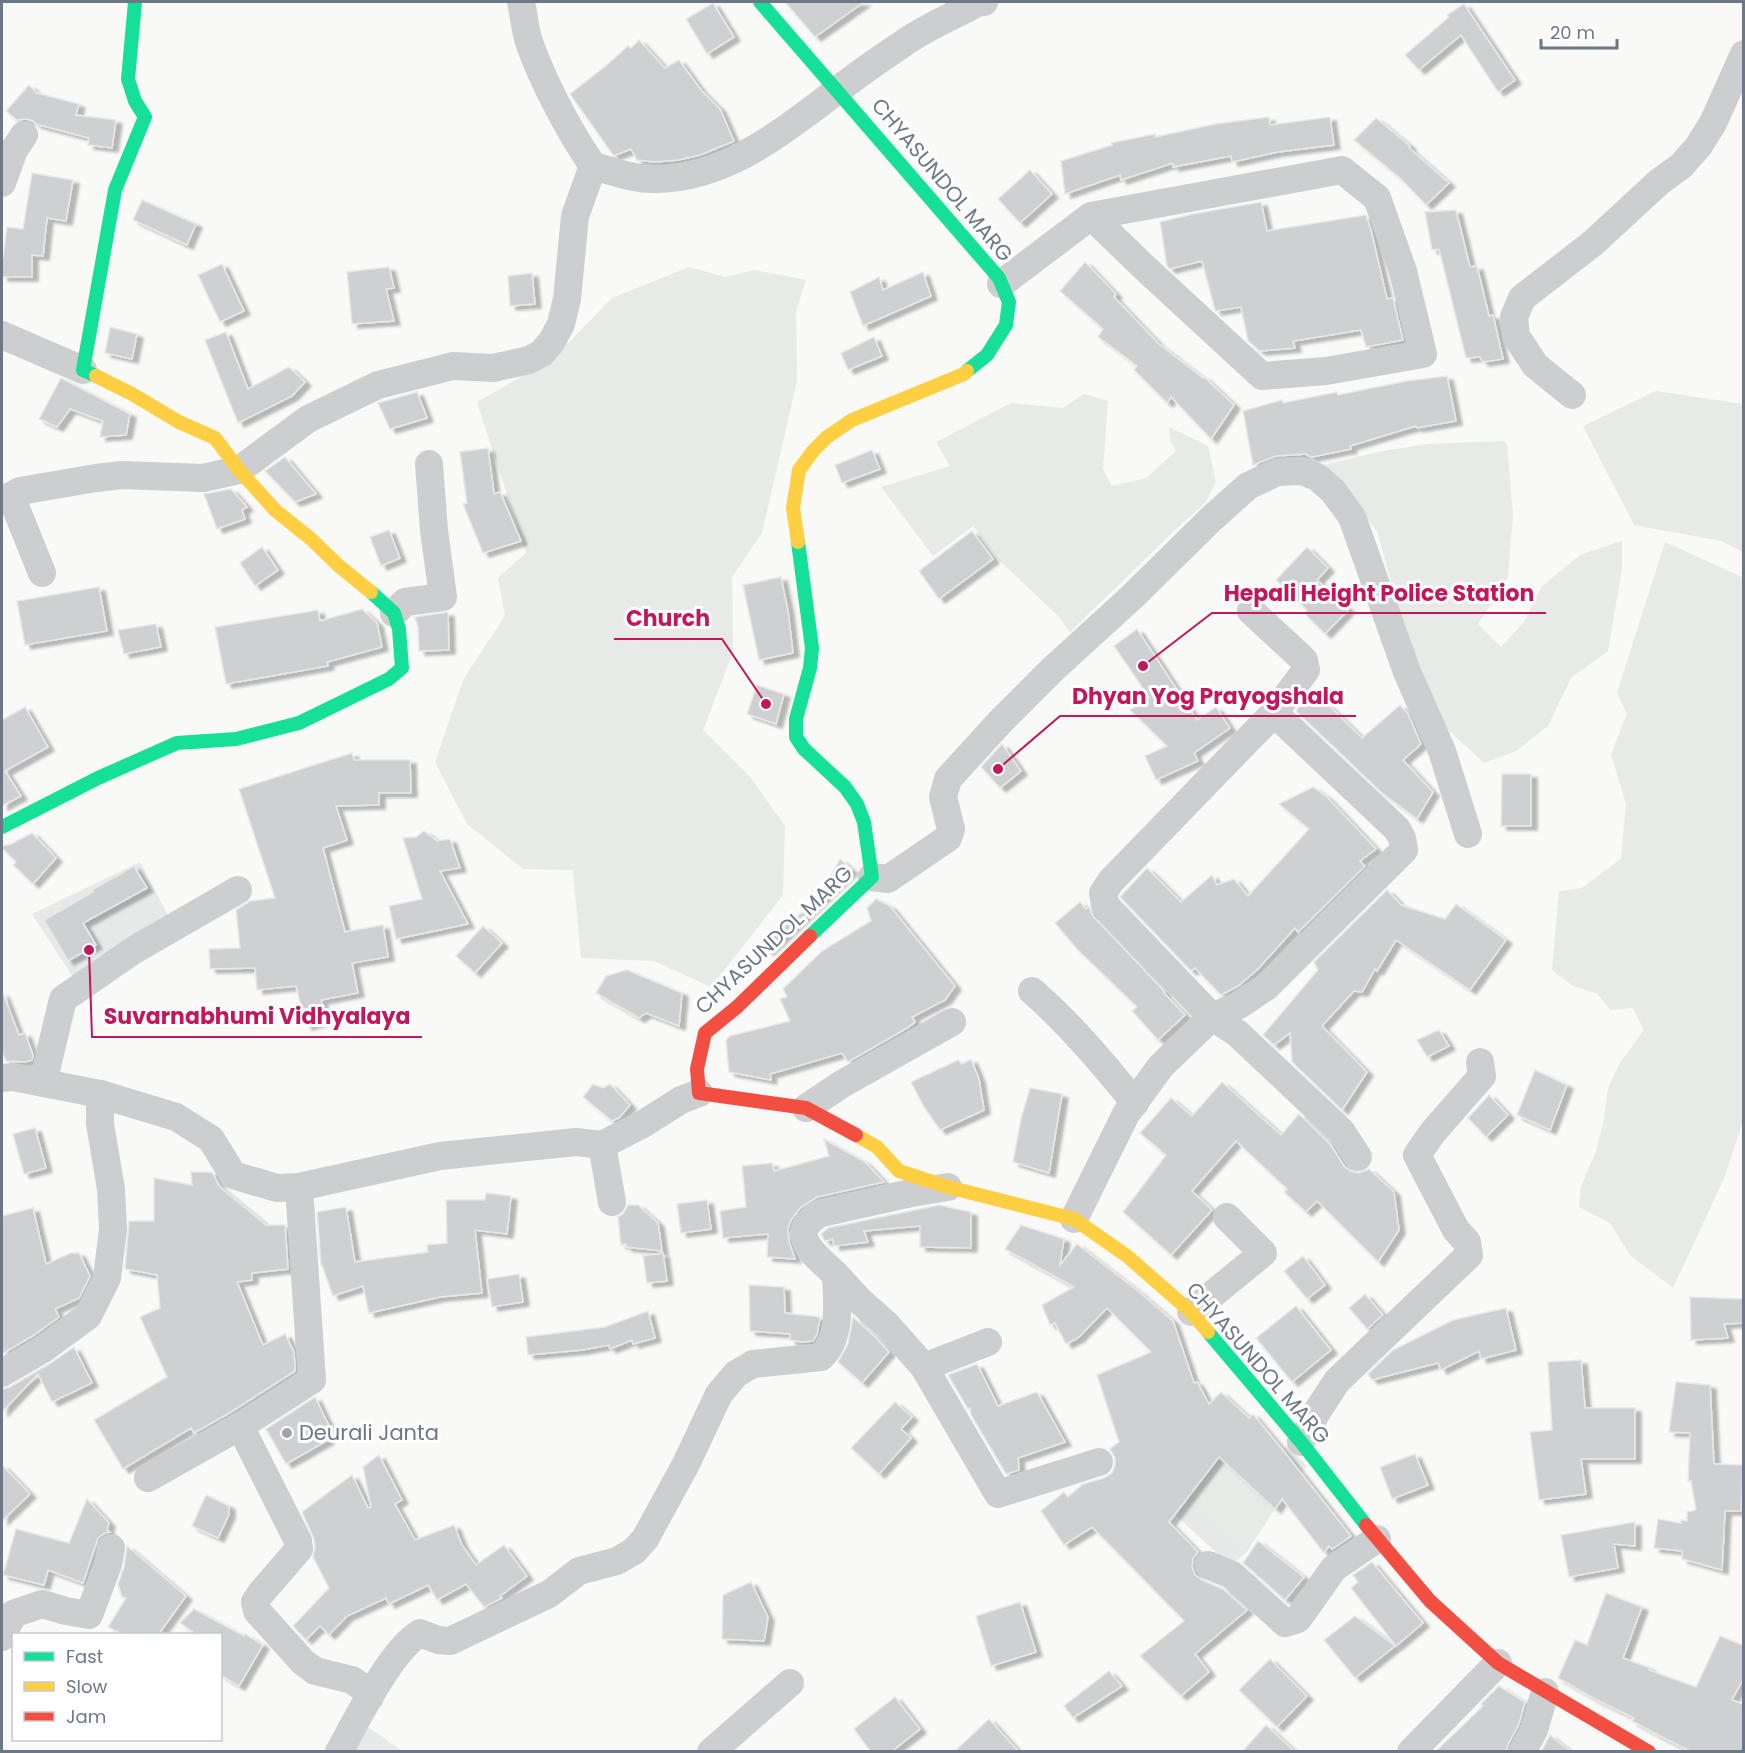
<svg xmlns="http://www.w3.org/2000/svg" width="1745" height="1753" viewBox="0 0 1745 1753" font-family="Poppins,sans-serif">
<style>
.built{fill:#e7e9e9}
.green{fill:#e7eae6}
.building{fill:#cfd0d2;stroke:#e8e8e8;stroke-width:1.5;filter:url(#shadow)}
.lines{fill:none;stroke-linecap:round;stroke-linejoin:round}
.street{stroke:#cdcecf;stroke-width:28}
.fast{stroke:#16e098;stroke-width:14}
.slow{stroke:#ffcf43;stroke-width:14}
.jam{stroke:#f24e42;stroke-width:14}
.poi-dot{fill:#9da5ad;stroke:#fff;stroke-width:2}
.labels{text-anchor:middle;stroke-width:6;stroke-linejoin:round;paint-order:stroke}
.street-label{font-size:21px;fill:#6c7885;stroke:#fff}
.poi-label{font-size:21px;fill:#6c7885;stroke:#fff;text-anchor:start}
.leader{fill:none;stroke:#c2185b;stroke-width:2}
.callout-dot{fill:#c2185b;stroke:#fff;stroke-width:2}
.callout-label{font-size:22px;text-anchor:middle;font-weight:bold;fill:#c2185b;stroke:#fff;stroke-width:6;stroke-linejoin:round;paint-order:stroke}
</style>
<defs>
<filter id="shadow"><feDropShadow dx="6" dy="4" stdDeviation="1.5" flood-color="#0004"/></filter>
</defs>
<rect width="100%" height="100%" fill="#f9f9f8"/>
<g class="built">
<polygon points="140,862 170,919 75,980 32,914"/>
<polygon points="1190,1431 1266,1469 1287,1446 1307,1466 1274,1510 1246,1553 1230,1565 1154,1495"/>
<polygon points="368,1727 402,1751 353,1752"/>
</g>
<g class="green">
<polygon points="689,267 725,277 754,270 806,280 796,311 797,381 762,533 732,577 733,652 703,730 750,777 785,826 783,895 711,987 654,961 581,958 573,870 523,869 467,824 435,762 464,678 505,616 498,578 526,553 477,402 554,358 612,298"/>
<polygon points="1656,391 1743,404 1743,552 1721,541 1634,525 1583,426"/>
<polygon points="1084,394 1108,401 1103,469 1112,486 1146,478 1176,451 1170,440 1169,427 1208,446 1216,482 1206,502 1175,530 1070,632 1058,616 998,559 973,526 933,556 881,487 950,466 936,442 1011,403 1063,408"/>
<polygon points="1504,441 1507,444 1513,515 1508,577 1478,624 1501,647 1524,622 1541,587 1580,555 1622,541 1622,569 1608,651 1571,678 1548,726 1516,751 1484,763 1443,725 1402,621 1377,531 1324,465 1377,452 1427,444"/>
<polygon points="1665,542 1744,578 1743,1121 1725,1176 1673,1288 1630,1255 1610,1223 1579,1207 1581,1186 1596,1152 1604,1119 1608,1088 1620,1063 1644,1030 1633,1008 1610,1010 1598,994 1573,986 1552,970 1559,891 1582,888 1621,859 1626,804 1611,754 1627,714 1617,693"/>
<polygon points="1220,1461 1274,1510 1246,1553 1189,1502"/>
</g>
<g class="building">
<polygon points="785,2 864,2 815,37"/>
<polygon points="713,3 734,37 707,54 686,19"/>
<polygon points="1464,4 1515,80 1498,92 1461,35 1419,70 1405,55 1449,17 1447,15"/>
<polygon points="639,40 665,68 679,60 701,90 720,109 734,141 700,155 678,160 655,162 637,160 631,149 616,155 613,155 570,94 608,64 628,46 631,48"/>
<polygon points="29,85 37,93 79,104 76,115 116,120 112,148 88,145 89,138 36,124 33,121 26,119 17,120 6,111"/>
<polygon points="1269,117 1270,125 1330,117 1334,145 1278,152 1232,162 1231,156 1173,167 1173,163 1121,180 1120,175 1065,194 1061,161 1112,145 1111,143 1155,134 1155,137 1215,124"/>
<polygon points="1376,118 1410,146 1409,148 1449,183 1426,205 1401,179 1354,140"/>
<polygon points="1030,170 1052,194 1020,223 998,199"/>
<polygon points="32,173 73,180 66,221 47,218 43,256 32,255 32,277 2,277 2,258 3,258 7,227 23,229"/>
<polygon points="142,200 196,224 187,245 133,220"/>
<polygon points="1261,202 1267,231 1366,215 1371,230 1387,299 1393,298 1403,340 1366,347 1361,330 1293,341 1295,348 1260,351 1248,341 1241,307 1216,311 1215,310 1202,261 1170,269 1167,266 1160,222 1193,214"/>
<polygon points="1456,210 1470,267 1477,266 1489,316 1493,315 1503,359 1483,362 1480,357 1466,358 1439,249 1432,250 1425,212"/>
<polygon points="1085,262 1116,294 1114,297 1159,344 1203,378 1204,377 1234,405 1211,439 1171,397 1167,403 1134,370 1137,366 1098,337 1103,329 1060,291"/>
<polygon points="222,264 244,311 220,322 198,275"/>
<polygon points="389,267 394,288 386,289 394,321 352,324 347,272"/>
<polygon points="923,272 931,296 863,326 850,292 879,277 883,290"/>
<polygon points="532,273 535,304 510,306 508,276"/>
<polygon points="110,327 137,334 132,359 105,353"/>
<polygon points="226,332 248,389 289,367 305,382 292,396 238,423 205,340"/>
<polygon points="874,337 882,356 848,370 841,353"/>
<polygon points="1447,376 1456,421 1417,428 1416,426 1350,446 1351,449 1312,457 1307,455 1306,454 1276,456 1253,465 1243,411 1282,400 1283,403 1337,392 1338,395 1407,381"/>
<polygon points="61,378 130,414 126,435 100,437 103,421 70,409 57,427 39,419"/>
<polygon points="417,392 427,418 390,429 378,403"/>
<polygon points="488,448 494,494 500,492 521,541 483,553 463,504 467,503 460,452"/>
<polygon points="872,450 880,469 842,483 835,465"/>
<polygon points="285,457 316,494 295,502 265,471"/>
<polygon points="231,489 247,507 242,510 245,519 217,529 204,494"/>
<polygon points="389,530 400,558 381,566 370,537"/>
<polygon points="972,531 993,559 939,599 919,571"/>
<polygon points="262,547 278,570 255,586 240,563"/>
<polygon points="1307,547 1328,568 1317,580 1349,609 1325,634 1304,613 1307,610 1276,580"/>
<polygon points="781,577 788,611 793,653 759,660 743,585"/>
<polygon points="99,587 107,631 25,645 17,601"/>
<polygon points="362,609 377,623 382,647 327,662 328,666 226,684 215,627 318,610 320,621"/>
<polygon points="448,612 449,650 419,651 418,627 415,617"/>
<polygon points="156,624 161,647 124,654 118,630"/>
<polygon points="1137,629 1197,720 1216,707 1230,728 1194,753 1198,761 1156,780 1145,756 1167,746 1130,710 1149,697 1114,646"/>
<polygon points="757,685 784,694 776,724 747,714"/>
<polygon points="1312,689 1362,738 1400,705 1408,714 1421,744 1403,760 1433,792 1417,819 1382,793 1296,711"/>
<polygon points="25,707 48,747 5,771 21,796 2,806 2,720"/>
<polygon points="1002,744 1021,771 1000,788 981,767"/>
<polygon points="352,753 354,760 410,760 411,793 379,793 379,805 336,806 347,840 323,848 345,932 383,925 388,957 352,963 358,993 321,1000 326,1020 306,1026 296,986 257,990 255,968 210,969 209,949 240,948 236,910 250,901 275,898 239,789"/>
<polygon points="1502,774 1531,774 1531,826 1501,826"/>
<polygon points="1313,787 1326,796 1376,849 1360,861 1365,866 1298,932 1295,928 1257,970 1238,986 1221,995 1195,968 1191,971 1120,897 1147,868 1181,902 1212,875 1217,885 1234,879 1248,896 1309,829 1279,804"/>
<polygon points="424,831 437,841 450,839 460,868 440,871 468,924 396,939 389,906 422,899 403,838 416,837"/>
<polygon points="32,833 56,858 33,884 13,865 16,862 2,848 2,846 11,844"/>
<polygon points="840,859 852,870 768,951 761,944 812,905 814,906"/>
<polygon points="134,866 147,888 83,923 96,945 68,961 44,920 93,892 92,890"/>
<polygon points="1387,890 1401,905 1445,919 1456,904 1506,940 1470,990 1396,940 1377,971 1375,969 1362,992 1354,991 1322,1026 1367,1072 1342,1110 1292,1062 1290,1033 1274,1045 1263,1035 1318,970 1314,962"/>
<polygon points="876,899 890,906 955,986 945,1000 912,1017 915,1022 907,1028 848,1062 842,1053 770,1074 771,1080 729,1072 726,1040 730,1036 790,1021 780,999 787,997 783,989 822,951 871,921 867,908"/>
<polygon points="1080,902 1086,909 1089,907 1093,916 1165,992 1164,993 1185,1015 1158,1040 1132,1011 1137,1007 1077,949 1055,923"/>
<polygon points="483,926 502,943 475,973 456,956"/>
<polygon points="627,970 682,993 679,1026 646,1013 639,1018 596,993 606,976"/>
<polygon points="2,993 3,993 19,1035 25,1033 33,1055 32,1060 25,1062 6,1061 2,1051"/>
<polygon points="1439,1030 1449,1046 1427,1057 1417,1040"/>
<polygon points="971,1059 979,1079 984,1110 940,1130 924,1107 911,1082 958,1060 962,1064"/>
<polygon points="1535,1070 1567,1085 1550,1130 1517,1115"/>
<polygon points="1222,1082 1281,1135 1299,1114 1330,1144 1344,1166 1350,1171 1359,1173 1369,1169 1394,1192 1399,1230 1378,1262 1317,1201 1306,1212 1284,1192 1287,1189 1236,1141 1192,1191 1212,1210 1171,1255 1123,1212 1166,1155 1140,1133 1171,1098 1192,1116"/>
<polygon points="593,1084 603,1088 610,1084 630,1105 619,1118 612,1121 583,1097"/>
<polygon points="1030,1088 1062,1094 1049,1173 1013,1162 1021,1119"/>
<polygon points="1489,1095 1508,1115 1486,1137 1468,1118"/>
<polygon points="35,1128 46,1168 24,1174 13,1134"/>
<polygon points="824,1139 865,1162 884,1182 817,1197 800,1208 791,1220 788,1228 789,1242 795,1259 767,1257 768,1234 723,1238 720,1211 746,1207 742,1166 772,1163 774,1171 829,1156"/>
<polygon points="191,1172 212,1172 220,1187 266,1225 285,1225 288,1269 252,1273 252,1280 237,1282 263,1345 285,1334 294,1352 295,1371 231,1412 194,1433 191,1428 123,1469 94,1420 167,1377 140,1317 160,1308 157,1275 125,1269 129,1221 154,1221 154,1178 192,1185"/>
<polygon points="486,1193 511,1196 507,1234 475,1230 482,1293 440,1297 369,1313 363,1286 333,1296 322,1265 321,1265 317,1212 346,1207 355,1262 428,1252 427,1245 447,1243 446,1200 485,1200"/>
<polygon points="707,1200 711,1229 681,1233 677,1204"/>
<polygon points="628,1205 638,1205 658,1223 662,1251 626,1247 626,1244 621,1245 618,1217 623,1214"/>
<polygon points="939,1205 971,1212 971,1248 920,1247 920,1226 864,1231 868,1242 834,1246 833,1239 825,1241 821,1234 828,1228"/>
<polygon points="33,1208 46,1264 71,1253 79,1253 90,1276 79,1298 55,1309 59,1317 34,1335 2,1354 2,1216"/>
<polygon points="1021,1225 1064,1239 1060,1265 1077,1244 1138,1291 1173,1321 1194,1383 1197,1382 1209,1404 1221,1392 1249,1418 1253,1414 1286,1454 1351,1536 1332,1549 1329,1546 1324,1553 1282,1499 1275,1509 1219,1457 1169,1522 1198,1552 1193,1558 1192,1567 1195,1575 1202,1580 1223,1589 1247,1610 1195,1654 1209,1672 1181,1696 1140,1656 1184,1621 1092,1527 1064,1545 1041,1511 1064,1492 1068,1497 1083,1484 1104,1478 1112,1473 1115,1466 1115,1458 1110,1449 1119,1442 1097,1375 1151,1352 1107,1308 1078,1338 1066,1344 1055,1323 1050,1325 1042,1305 1074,1287 1005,1249"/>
<polygon points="663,1253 667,1281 647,1283 643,1256"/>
<polygon points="1303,1256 1325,1285 1307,1299 1284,1271"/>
<polygon points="519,1274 523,1302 492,1307 487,1279"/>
<polygon points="749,1285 784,1287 785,1313 820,1317 817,1334 813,1341 802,1342 790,1340 790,1334 750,1331"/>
<polygon points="1365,1294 1383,1315 1367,1329 1349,1308"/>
<polygon points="1690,1297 1743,1299 1743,1323 1724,1324 1728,1338 1691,1340"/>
<polygon points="1296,1306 1331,1350 1292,1382 1256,1338"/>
<polygon points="1506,1308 1516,1350 1481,1359 1479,1351 1441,1370 1438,1363 1372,1380 1368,1374 1393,1350 1453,1320"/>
<polygon points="648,1311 655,1338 633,1344 632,1340 610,1349 609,1345 582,1350 528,1355 526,1337 605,1327"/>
<polygon points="853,1317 875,1337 889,1352 862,1383 838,1362 848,1344"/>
<polygon points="74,1347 92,1383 52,1402 38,1374 2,1412 2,1389 10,1387 51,1363"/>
<polygon points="1581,1360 1585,1408 1635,1408 1635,1459 1581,1459 1586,1494 1539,1500 1530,1432 1552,1430 1548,1362"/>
<polygon points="977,1364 998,1406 1037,1392 1065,1442 1018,1458 1019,1470 1006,1474 971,1415 970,1408 968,1409 948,1375"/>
<polygon points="1676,1382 1710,1385 1714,1464 1743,1465 1741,1511 1725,1511 1722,1570 1682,1559 1682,1551 1654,1548 1658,1519 1681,1523 1681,1520 1687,1521 1687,1512 1696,1510 1691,1481 1688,1481 1690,1433 1669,1432"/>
<polygon points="315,1397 332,1432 324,1434 328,1440 286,1464 266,1429"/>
<polygon points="895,1402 912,1417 901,1429 911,1438 879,1474 851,1448"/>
<polygon points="1415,1454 1428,1485 1392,1499 1380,1467"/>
<polygon points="379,1455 402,1500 395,1504 415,1540 454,1525 462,1545 476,1565 504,1545 527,1576 500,1596 502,1598 484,1607 466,1584 437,1600 428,1585 389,1604 386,1598 347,1616 329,1635 320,1626 306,1640 293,1626 329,1588 313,1557 315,1547 314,1539 302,1512 352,1475 368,1508 371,1507 363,1467"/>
<polygon points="2,1465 30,1494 2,1521"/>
<polygon points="206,1495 229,1506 229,1514 218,1538 192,1526"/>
<polygon points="87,1499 109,1523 107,1530 110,1532 105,1533 98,1538 83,1583 48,1570 44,1585 3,1575 16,1529 69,1543"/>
<polygon points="1635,1522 1635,1546 1614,1544 1618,1568 1569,1577 1561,1535"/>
<polygon points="1258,1541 1304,1577 1285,1600 1243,1563"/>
<polygon points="127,1546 186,1596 158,1635 124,1635 108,1627 126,1598 122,1597 118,1584 124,1567"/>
<polygon points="1372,1562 1423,1623 1396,1646 1351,1588 1358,1582 1353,1575"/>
<polygon points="751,1582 768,1617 764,1641 722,1639 723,1595"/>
<polygon points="1606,1593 1642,1607 1623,1658 1650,1668 1649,1670 1696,1687 1720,1636 1743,1645 1743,1679 1732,1700 1743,1704 1743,1752 1692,1752 1656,1734 1632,1721 1634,1718 1595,1699 1558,1678 1575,1640 1587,1645"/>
<polygon points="1020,1602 1036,1652 991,1666 976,1616"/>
<polygon points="194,1609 244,1636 245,1634 263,1645 239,1686 220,1675 220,1635 198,1635 180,1623"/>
<polygon points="1355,1616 1395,1646 1355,1678 1324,1640"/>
<polygon points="1270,1659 1307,1696 1277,1727 1239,1690"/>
<polygon points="1109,1671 1122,1686 1073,1718 1064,1706"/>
<polygon points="1499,1686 1525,1702 1519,1724 1508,1744 1506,1752 1435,1752 1483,1706 1481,1704"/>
<polygon points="895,1697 920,1729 891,1752 871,1752 854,1729"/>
<polygon points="989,1719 1019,1752 954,1752"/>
<polygon points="1266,1725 1295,1752 1242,1752"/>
<polygon points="1550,1735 1571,1752 1541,1752"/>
</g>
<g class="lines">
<g class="street">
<path d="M521,2C524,15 525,30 529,42C543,82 569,131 593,166"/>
<polyline points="2,183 14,150 24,135"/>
<polyline points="1001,284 1091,216 1342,170 1377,198 1403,271 1423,354 1326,371 1262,376 1146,269 1091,216"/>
<polyline points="2,335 83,370"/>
<polyline points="1572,395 1535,365 1516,336 1514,317 1522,298 1593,243 1659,182 1681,166 1698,147 1713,123 1744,54"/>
<polyline points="11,496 42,573"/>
<path d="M2,501L20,491L96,478L122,475L203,478L239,470L308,419L378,385L453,366L493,368L529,360L542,353L552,341L561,324L567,299L575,216L593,166C613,171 635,180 656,179C725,178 778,135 830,96C853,78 877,61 901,45C924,28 952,17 977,3L984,2"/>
<polyline points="1251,611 1304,660 1306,670 1274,713 1111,881 1103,893 1105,905 1212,1017 1239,1005 1266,987 1404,850 1402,838 1397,829 1274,713"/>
<polyline points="394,613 405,602 443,597 434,530 429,464"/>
<polyline points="872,877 888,879 948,838 951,829 943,797 948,779 1000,722 1053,669 1133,596 1210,520 1248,486 1277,472 1302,471 1317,477 1333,491 1352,517 1407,672 1442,751 1468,834"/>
<path d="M1032,991C1070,1024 1103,1063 1135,1103"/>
<polyline points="2,1078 13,1077 100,1094 176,1117 211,1139 233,1175 277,1188 299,1187 440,1156 576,1142 602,1145 643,1124 681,1100 699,1093"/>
<polyline points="43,1083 63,999 134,950 238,890"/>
<polyline points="806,1108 842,1084 952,1022"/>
<polyline points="602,1145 612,1202"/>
<polyline points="1074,1219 1126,1114 1161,1066 1212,1017 1237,1033 1341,1131 1358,1157"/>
<polyline points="836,1275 860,1301 887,1325 924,1367 988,1342"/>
<polyline points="1191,1312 1263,1253 1227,1217"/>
<polyline points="924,1367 998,1494 1099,1462"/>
<polyline points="2,1373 43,1349 88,1316 107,1278 113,1229 111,1189 100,1124 100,1094"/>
<polyline points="240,1426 298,1541 299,1549 261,1593 255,1602 257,1611 303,1662 315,1671 352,1680 362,1687 370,1697"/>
<polyline points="1301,1442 1318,1410 1337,1381 1469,1255 1467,1242 1456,1230 1417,1155 1433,1132 1482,1076 1480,1062"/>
<polyline points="148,1478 240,1426 312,1380 299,1187"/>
<polyline points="1208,1565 1232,1575 1285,1623 1298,1619 1334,1568 1377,1539"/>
<polyline points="2,1637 13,1614 42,1604 66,1611 89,1615 108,1564 111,1548"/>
<path d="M339,1752C356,1721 391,1650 420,1633L438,1640L450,1641L549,1594L579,1571L617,1561L634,1551L645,1539L686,1464L719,1394L736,1374L753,1364L821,1357C842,1337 837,1302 836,1275C817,1256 783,1234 821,1213L911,1193L948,1187"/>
<polyline points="711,1752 790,1683"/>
<polyline points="1411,1752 1498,1663"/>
<polyline points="1522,1752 1534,1730 1545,1692"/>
</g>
<g class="fast">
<polyline points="760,2 999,278 1009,302 1006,325 987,355 967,371"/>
<polyline points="96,376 83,370 115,190 145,117 135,101 128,79 135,2"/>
<polyline points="798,542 812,648 810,668 796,719 796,737 804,749 845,787 857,804 864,822 872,877 810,936"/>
<polyline points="2,827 98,778 177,743 236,739 299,723 389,679 402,668 399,629 394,613 371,592"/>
<polyline points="1208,1332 1301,1442 1366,1525"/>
</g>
<g class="slow">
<polyline points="96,376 132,394 179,422 215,438 239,470 275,510 311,539 339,566 371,592"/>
<polyline points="798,542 793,508 799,470 813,451 827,437 852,420 964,374 967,371"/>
<polyline points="856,1135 877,1147 899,1171 948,1187 1074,1219 1127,1256 1191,1312 1208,1332"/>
</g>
<g class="jam">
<polyline points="810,936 737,1007 705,1033 697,1069 699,1093 806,1108 856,1135"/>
<polyline points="1366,1525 1430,1601 1498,1663 1649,1752"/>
</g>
</g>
<circle class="poi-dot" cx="287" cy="1433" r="6"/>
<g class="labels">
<g class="street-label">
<text transform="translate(942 180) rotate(50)" y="7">CHYASUNDOL MARG</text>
<text transform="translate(774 940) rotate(-43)" y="7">CHYASUNDOL MARG</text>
<text transform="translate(1258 1363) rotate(49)" y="7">CHYASUNDOL MARG</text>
</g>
<g class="poi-label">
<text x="299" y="1440">Deurali Janta</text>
</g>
</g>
<path class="leader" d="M1143 666L1212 613H1546M766 704L722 639H614M998 769L1060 716H1356M89 950L92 1037H422"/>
<g class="callout-dot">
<circle cx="1143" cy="666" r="6"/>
<circle cx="766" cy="704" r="6"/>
<circle cx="998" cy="769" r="6"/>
<circle cx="89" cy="950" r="6"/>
</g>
<g class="callout-label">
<text x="1379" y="601">Hepali Height Police Station</text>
<text x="668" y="626">Church</text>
<text x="1208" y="704">Dhyan Yog Prayogshala</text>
<text x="257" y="1024">Suvarnabhumi Vidhyalaya</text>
</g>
<rect width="1745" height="1753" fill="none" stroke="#6c7885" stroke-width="6"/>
<rect x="12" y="1633" width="210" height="108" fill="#ffffff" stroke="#c4c9ce" stroke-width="1.5"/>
<rect x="24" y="1652" width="30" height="9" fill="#16e098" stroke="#c4c9ce" stroke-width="1.5"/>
<text x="66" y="1663" font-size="18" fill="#6c7885">Fast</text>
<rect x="24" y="1682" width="30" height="9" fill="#ffcf43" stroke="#c4c9ce" stroke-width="1.5"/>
<text x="66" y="1693" font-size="18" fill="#6c7885">Slow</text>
<rect x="24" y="1712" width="30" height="9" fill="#f24e42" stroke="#c4c9ce" stroke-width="1.5"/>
<text x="66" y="1723" font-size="18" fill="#6c7885">Jam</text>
<path d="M1541 39v9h76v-9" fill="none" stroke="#6c7885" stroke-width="3"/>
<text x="1550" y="39" font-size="18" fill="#6c7885" stroke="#ffffff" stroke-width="4.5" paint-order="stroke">20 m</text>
</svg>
